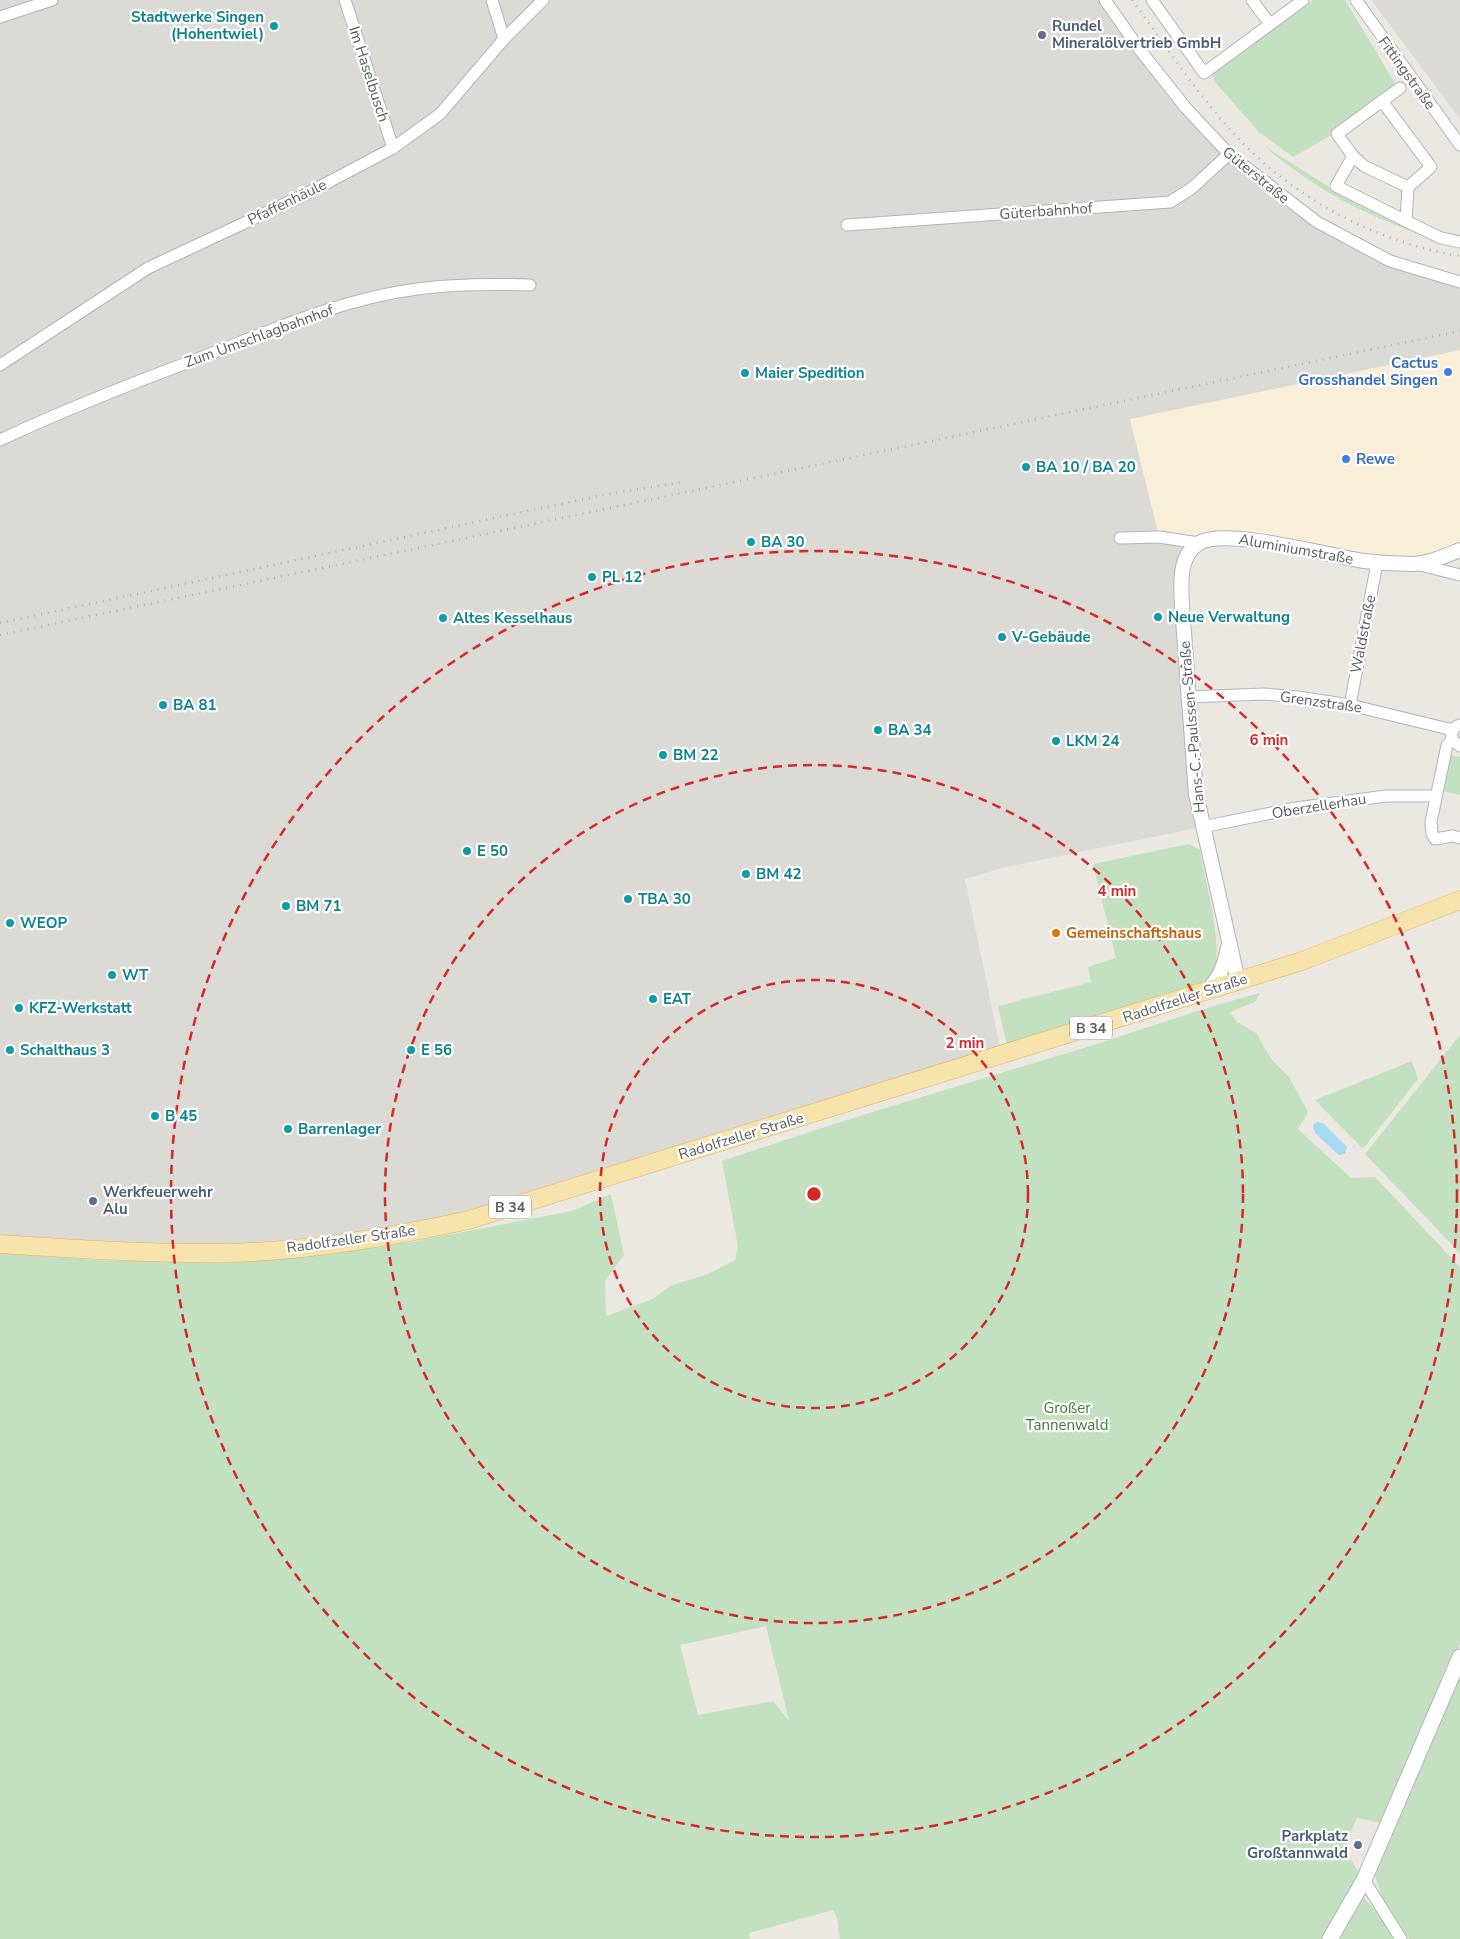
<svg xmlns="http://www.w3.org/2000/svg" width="1460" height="1939" viewBox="0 0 1460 1939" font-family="'Nunito Sans',sans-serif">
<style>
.commercial{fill:#f9eed8}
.industrial{fill:#dcdad5}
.green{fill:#c3e0c0;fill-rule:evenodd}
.water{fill:#a7daf5}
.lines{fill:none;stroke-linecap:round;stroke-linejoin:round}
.minor-casing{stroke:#b2b4b7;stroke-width:13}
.tertiary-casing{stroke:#b2b4b7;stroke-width:16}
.secondary-casing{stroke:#b3b6ba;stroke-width:17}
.primary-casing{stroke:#e1b264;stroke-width:19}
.minor{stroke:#fff;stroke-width:11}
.tertiary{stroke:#fff;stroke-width:14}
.secondary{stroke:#fff;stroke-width:15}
.primary{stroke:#f6e3ab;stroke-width:18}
.rail{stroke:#afb0b0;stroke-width:2.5;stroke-dasharray:1 6;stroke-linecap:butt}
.ring{fill:none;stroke:#d62828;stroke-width:2.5;stroke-dasharray:9 6}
.culture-dot{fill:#0f9aa8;stroke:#fff;stroke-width:2}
.service-dot{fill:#5c6f8a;stroke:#fff;stroke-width:2}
.shop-dot{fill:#3f7fe0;stroke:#fff;stroke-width:2}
.food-dot{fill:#e8710a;stroke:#fff;stroke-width:2}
.labels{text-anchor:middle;stroke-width:4.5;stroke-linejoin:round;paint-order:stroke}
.shield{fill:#fff;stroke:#8c8e90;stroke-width:1}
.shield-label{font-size:14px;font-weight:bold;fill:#5a5d60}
.culture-label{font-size:15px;font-weight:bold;fill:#0d838f;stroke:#fff;text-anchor:start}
.service-label{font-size:15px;font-weight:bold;fill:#4e5e75;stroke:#fff;text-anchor:start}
.street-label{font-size:15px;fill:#5a5d60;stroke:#fff}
.shop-label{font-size:15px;font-weight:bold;fill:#366cbe;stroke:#fff;text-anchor:end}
.food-label{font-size:15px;font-weight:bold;fill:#c56008;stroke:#fff;text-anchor:start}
.park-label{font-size:15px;fill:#3f7c3c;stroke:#fff}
.centre{fill:#d62828;stroke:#fff;stroke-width:2.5}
.ring-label{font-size:15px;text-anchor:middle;font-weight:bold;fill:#d62828;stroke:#fff;stroke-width:4.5;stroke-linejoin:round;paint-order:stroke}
</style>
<rect width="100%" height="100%" fill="#ebe8e1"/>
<polygon class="commercial" points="1460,350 1460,550 1433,561 1332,555 1159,537 1130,419"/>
<g class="industrial">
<polygon points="0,0 1105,0 1229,154 1363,248 1460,282 1460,350 1130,419 1159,537 1199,543 1186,559 1202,827 1006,867 965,879 1002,1056 469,1220 304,1247 0,1244"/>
<polygon points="1371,0 1460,0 1460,119"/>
</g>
<g class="green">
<polygon points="1313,0 1345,0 1396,85 1328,137 1293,157 1259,132 1215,82 1212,72"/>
<path d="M1264,146L1334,190L1430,238C1364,215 1318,191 1264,146Z"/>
<polygon points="1450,755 1460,757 1460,795 1443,791"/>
<path d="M1189,844L1200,850C1204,877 1224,947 1214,970C1209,981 1196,985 1186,990L1007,1046L998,1006L1091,982L1088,967L1116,958L1093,864Z"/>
<path d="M1260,993L1255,1002L1230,1012L1237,1022L1256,1033L1272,1060L1289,1077L1308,1112L1298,1129L1351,1178L1375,1177L1460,1267V1644L1381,1823L1357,1818L1347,1839V1855L1360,1873L1323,1939H840L837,1918L833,1910L749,1933L750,1939H0V1253L95,1260L222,1263L358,1250L411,1242L572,1211L611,1194L624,1255L605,1281L606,1316L653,1299L670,1286L708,1274L735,1260L738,1247L722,1161C843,1120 965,1084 1087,1047C1145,1029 1202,1008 1260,993ZM766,1626L789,1721L773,1701L698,1715L680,1645Z"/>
<polygon points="1460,1035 1460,1253 1365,1154"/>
<polygon points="1412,1061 1418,1079 1363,1149 1315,1100"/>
<polygon points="1460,1671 1460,1939 1409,1939 1381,1895 1375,1875"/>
<polygon points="1363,1897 1384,1920 1395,1939 1339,1939"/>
</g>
<polygon class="water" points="1317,1122 1323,1123 1347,1147 1345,1154 1339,1155 1315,1133 1313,1125"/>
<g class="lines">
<defs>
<g id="minor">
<polyline points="345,0 393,148"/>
<polyline points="492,0 504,39"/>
<polyline points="1105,0 1140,50 1186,108 1229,154 1317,222 1390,261 1460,282"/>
<polyline points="1152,0 1204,73 1303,0"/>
<polyline points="1252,0 1269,23"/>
<polyline points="1356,0 1460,145"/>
<polyline points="0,17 52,0"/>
<polyline points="1400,88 1382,101 1431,167 1408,187 1406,221 1441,238 1460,242"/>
<polyline points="1353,156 1337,134 1382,101"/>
<polyline points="1406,221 1336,186 1353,156 1364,166 1408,187"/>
<polyline points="847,225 1170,202 1192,188 1229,154"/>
<polyline points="0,365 148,268 304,195 393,148 440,114 504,39 543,0"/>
<path d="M0,440C64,410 130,384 197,359C268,332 340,299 417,289C454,284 493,284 530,285"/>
<polyline points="1120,538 1159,537 1199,543"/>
<polyline points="1416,564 1460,575"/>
<polyline points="1187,697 1264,694 1298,697 1350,705 1453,730"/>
<polyline points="1350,705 1377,563"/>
<path d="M1460,725C1452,727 1451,733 1452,740L1460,746"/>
<polyline points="1452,740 1447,745 1431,822 1432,834 1435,839 1453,836 1460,838"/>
<polyline points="1202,827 1296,808 1386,796 1436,796"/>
<polyline points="1364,1880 1401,1939"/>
</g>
<g id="tertiary">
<path d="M1238,981L1196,794L1182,606C1181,585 1178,556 1199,543C1224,527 1331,556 1364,561C1380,563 1397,564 1413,564C1430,563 1445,556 1460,550"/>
<path d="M1206,992C1220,977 1224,967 1228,947"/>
</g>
<polyline id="secondary" points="1330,1939 1364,1880 1460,1657"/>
<path id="primary" d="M0,1244C75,1249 150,1254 224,1253C304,1252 391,1237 469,1220L1302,961L1460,900"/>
</defs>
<use href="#minor" class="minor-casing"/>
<use href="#tertiary" class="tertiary-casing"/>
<use href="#secondary" class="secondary-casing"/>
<use href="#primary" class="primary-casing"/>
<use href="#minor" class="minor"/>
<use href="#tertiary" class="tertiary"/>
<use href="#secondary" class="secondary"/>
<use href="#primary" class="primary"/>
<g class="rail">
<path d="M1132,0C1163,42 1192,86 1226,125C1286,194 1370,241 1460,256"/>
<polyline points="0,623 603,495 683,482"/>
<polyline points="0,635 1460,331"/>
</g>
</g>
<g class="ring">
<circle cx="814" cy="1194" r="214"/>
<circle cx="814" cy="1194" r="429"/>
<circle cx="814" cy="1194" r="643"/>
</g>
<g class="culture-dot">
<circle cx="274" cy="26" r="5"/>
<circle cx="745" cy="373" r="5"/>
<circle cx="1026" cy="467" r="5"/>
<circle cx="751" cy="542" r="5"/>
<circle cx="592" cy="577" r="5"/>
<circle cx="1158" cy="617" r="5"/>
<circle cx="443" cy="618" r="5"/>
<circle cx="1002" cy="637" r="5"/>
<circle cx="163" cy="705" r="5"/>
<circle cx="878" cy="730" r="5"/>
<circle cx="1056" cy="741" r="5"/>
<circle cx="663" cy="755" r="5"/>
<circle cx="467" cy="851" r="5"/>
<circle cx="746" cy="874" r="5"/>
<circle cx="628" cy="899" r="5"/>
<circle cx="286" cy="906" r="5"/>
<circle cx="10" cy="923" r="5"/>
<circle cx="112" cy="975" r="5"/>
<circle cx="653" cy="999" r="5"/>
<circle cx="19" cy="1008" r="5"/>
<circle cx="10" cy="1050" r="5"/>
<circle cx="411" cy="1050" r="5"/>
<circle cx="155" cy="1116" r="5"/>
<circle cx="288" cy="1129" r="5"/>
</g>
<g class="service-dot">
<circle cx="1042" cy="35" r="5"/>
<circle cx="93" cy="1201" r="5"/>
<circle cx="1358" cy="1845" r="5"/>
</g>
<g class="shop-dot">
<circle cx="1448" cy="372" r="5"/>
<circle cx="1346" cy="459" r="5"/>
</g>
<circle class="food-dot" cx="1056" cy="933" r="5"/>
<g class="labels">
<g class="shield">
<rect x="1070" y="1016.5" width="42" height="23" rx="4"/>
<rect x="489" y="1195.5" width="42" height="23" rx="4"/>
</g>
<g class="shield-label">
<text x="1091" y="1033">B 34</text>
<text x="510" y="1212">B 34</text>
</g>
<g class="culture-label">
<text x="264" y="22" text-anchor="end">Stadtwerke Singen<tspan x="264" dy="17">(Hohentwiel)</tspan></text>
<text x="755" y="378">Maier Spedition</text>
<text x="1036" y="472">BA 10 / BA 20</text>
<text x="761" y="547">BA 30</text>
<text x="602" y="582">PL 12</text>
<text x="1168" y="622">Neue Verwaltung</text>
<text x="453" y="623">Altes Kesselhaus</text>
<text x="1012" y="642">V-Gebäude</text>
<text x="173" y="710">BA 81</text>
<text x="888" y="735">BA 34</text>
<text x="1066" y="746">LKM 24</text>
<text x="673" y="760">BM 22</text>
<text x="477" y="856">E 50</text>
<text x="756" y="879">BM 42</text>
<text x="638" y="904">TBA 30</text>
<text x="296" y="911">BM 71</text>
<text x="20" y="928">WEOP</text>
<text x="122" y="980">WT</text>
<text x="663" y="1004">EAT</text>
<text x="29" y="1013">KFZ-Werkstatt</text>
<text x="20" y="1055">Schalthaus 3</text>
<text x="421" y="1055">E 56</text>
<text x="165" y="1121">B 45</text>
<text x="298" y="1134">Barrenlager</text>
</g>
<g class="service-label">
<text x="1052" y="31">Rundel<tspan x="1052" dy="17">Mineralölvertrieb GmbH</tspan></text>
<text x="103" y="1197">Werkfeuerwehr<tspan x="103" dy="17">Alu</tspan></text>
<text x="1348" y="1841" text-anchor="end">Parkplatz<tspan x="1348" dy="17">Großtannwald</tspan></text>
</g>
<g class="street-label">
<text transform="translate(1407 73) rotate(54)" y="5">Fittingstraße</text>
<text transform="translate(369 74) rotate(72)" y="5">Im Haselbusch</text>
<text transform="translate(1256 175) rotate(39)" y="5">Güterstraße</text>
<text transform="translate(287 202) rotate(-26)" y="5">Pfaffenhäule</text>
<text transform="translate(1046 211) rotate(-4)" y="5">Güterbahnhof</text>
<text transform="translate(259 336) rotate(-20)" y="5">Zum Umschlagbahnhof</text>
<text transform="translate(1296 549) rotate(10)" y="5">Aluminiumstraße</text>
<text transform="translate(1363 634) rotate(-79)" y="5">Waldstraße</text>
<text transform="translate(1321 702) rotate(8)" y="5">Grenzstraße</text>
<text transform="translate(1192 727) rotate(-95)" y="5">Hans-C.-Paulssen-Straße</text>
<text transform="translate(1319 806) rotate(-9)" y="5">Oberzellerhau</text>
<text transform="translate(1185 998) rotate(-18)" y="5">Radolfzeller Straße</text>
<text transform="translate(741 1136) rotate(-17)" y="5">Radolfzeller Straße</text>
<text transform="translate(351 1239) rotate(-8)" y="5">Radolfzeller Straße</text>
</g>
<g class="shop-label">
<text x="1438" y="368">Cactus<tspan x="1438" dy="17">Grosshandel Singen</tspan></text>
<text x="1356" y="464" text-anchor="start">Rewe</text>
</g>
<g class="food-label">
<text x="1066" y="938">Gemeinschaftshaus</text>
</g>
<g class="park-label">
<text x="1067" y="1413">Großer<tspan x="1067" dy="17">Tannenwald</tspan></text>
</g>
</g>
<circle cx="814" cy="1194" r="8" class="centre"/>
<g class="ring-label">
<text x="1269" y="745">6 min</text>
<text x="1117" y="896">4 min</text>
<text x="965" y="1048">2 min</text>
</g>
</svg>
